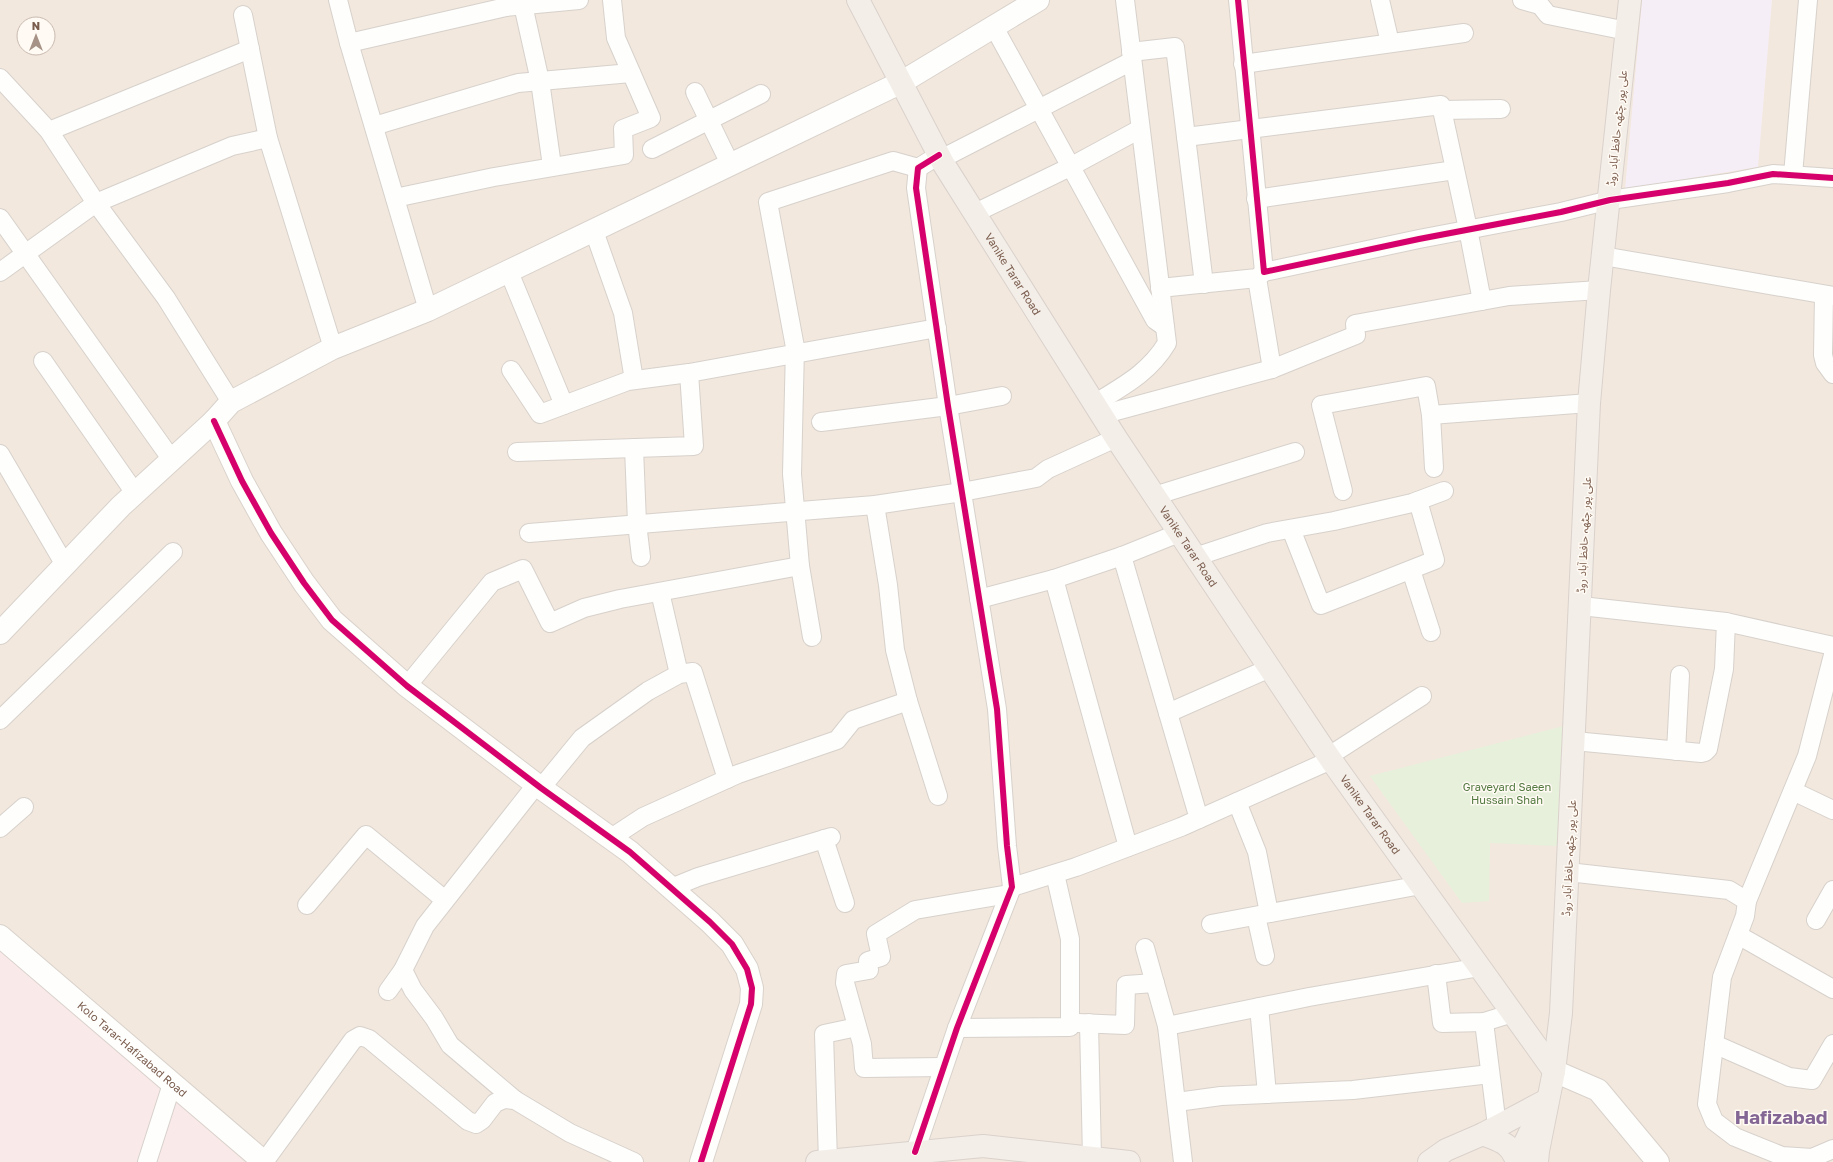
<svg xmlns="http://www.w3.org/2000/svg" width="1833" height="1162" viewBox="0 0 1833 1162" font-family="'Golos Text','Noto Sans Arabic',sans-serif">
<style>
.residential{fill:#f2e8de;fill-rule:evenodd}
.education{fill:#f6eef6}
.medical{fill:#fae9e9}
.green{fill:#e7f0db}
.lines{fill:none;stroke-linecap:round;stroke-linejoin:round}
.street-casing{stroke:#d7d1cb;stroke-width:20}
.secondary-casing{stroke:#d9d2cb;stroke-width:24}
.primary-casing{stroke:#dad1cc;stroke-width:24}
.street{stroke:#fefefd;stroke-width:18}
.secondary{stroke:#fefefd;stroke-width:22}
.primary{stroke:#f3eee8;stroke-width:22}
.cycleway-casing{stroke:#fffaf3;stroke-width:8}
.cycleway{stroke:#d6006c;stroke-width:6}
.labels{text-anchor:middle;stroke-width:3;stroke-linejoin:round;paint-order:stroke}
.street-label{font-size:11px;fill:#7a5c4d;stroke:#fffaf3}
.park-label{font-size:11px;fill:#537a41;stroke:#fffaf3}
.town-label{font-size:19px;font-weight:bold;fill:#846695;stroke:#fffaf3}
</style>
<rect width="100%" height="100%" fill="#f9f5f0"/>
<path class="residential" d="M0,0H1833V1162H0ZM24,24H48V48H24Z"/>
<polygon class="education" points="1642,0 1772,0 1758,167 1625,189"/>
<polygon class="medical" points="0,946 245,1162 0,1162"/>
<polygon class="green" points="1564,726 1557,846 1490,843 1489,901 1462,903 1370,776"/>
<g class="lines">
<defs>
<g id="street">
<polyline points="338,0 349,43 428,310"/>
<polyline points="1238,0 1264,272 1419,239 1561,212 1610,200 1728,183 1773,174 1833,178"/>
<polyline points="1380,0 1390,43"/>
<polyline points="1522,0 1540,5 1548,15 1627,31"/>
<polyline points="523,5 540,81 552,166"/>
<polyline points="243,15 268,138 333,348"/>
<polyline points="994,27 1155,320 1165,327"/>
<polyline points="349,43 506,7 579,0"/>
<polyline points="1131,52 1175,47 1204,284"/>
<polyline points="1243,64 1464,33"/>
<polyline points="0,78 49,131 96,203 166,298 231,402"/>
<polyline points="695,92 731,166"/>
<polyline points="1442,110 1501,109"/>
<polyline points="374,126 518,83 631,73"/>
<polyline points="49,131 250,49"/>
<polyline points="1186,137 1441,105 1468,229 1482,301"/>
<polyline points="652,149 761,94"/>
<polyline points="941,159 1132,61"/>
<polyline points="1793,175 1808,0"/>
<polyline points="395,198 494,177 624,155 623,129 651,118 616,38 612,0"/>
<polyline points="1256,199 1455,170"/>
<polyline points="975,213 1070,167 1140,129"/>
<polyline points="0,218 172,460"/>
<polyline points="594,231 623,313 634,380"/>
<polyline points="1603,256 1833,296"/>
<polyline points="0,272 96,203 232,146 268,138"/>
<polyline points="509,272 564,405"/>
<polyline points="1257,278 1272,369"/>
<polyline points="1160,288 1257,278 1264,272"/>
<polyline points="1824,295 1823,355 1825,363 1833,374"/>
<polyline points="43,361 135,493"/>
<polyline points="511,370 540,414 628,381 689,373 937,328"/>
<path d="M1094,404C1123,386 1149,373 1167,343L1125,0"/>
<polyline points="1101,415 1272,369 1356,335 1355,324 1509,296 1599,290"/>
<polyline points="1431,415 1589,403"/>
<polyline points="821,422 948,406 1002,396"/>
<polyline points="634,448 637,523 641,557"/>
<polyline points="517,452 694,446 689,373"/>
<polyline points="0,454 65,565"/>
<polyline points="1343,491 1321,405 1426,386 1431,415 1434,468"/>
<polyline points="1154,496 1295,452"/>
<polyline points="875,505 888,585 895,650 908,701 938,796"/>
<polyline points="1291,529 1321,605 1435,560 1418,501"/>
<polyline points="529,533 875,505 962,492 1036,478 1048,469 1116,438"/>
<polyline points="1122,556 1199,819"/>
<polyline points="1195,557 1267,533 1334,521 1412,503 1444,491"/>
<polyline points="1411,570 1431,632"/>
<polyline points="1054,579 1128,847"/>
<polyline points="660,592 679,674"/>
<polyline points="979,599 1054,579 1122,556 1179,533"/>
<polyline points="1581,606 1726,622 1833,646"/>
<polyline points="812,637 800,566 792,474 795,347 768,202 893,161 918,168"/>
<polyline points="1833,655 1807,756 1747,901 1745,916 1722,977 1707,1104 1714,1121 1735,1137 1782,1156 1812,1158 1833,1149"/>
<polyline points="407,686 492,582 523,569 550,623 584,608 620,599 800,566"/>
<polyline points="1168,713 1270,668"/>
<polyline points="0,720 173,552"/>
<polyline points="1574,741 1701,753 1705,752 1708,749 1724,669 1726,622"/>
<polyline points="1676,751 1680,675"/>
<polyline points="1329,756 1422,696"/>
<polyline points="541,788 582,738 648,691 679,674 693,672 727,779"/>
<polyline points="1793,791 1833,810"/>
<polyline points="1237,802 1257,852 1269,913"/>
<polyline points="0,828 24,807"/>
<polyline points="611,838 643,817 738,774 837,740 853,720 908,701"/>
<polyline points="824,839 845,903"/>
<polyline points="1568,872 1729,890 1747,901"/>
<polyline points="1012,887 1076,867 1181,827 1331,760"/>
<polyline points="671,888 698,877 831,837"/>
<polyline points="307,905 366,835 445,900"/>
<polyline points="1256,916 1265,956"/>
<polyline points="1816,920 1833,890"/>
<polyline points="1211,924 1421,885"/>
<polyline points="1738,935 1833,989"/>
<polyline points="1145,948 1167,1026 1183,1162"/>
<polyline points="403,970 413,990 434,1018 450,1045 515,1100"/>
<polyline points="1436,974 1442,1023 1484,1022 1513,1013"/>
<polyline points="388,991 403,970 425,926 536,785"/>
<polyline points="1259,1007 1267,1094"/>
<polyline points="1484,1022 1497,1126"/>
<polyline points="1078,1023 1125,1025 1126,985 1155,983"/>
<polyline points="1089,1023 1092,1158"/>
<polyline points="1167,1026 1309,997 1480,967"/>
<polyline points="957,1028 1070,1027 1070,939 1055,874"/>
<polyline points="1714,1044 1789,1077 1812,1080 1833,1044"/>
<polyline points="943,1067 864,1068 862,1044 845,983 846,974 869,970 868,961 881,957 876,934 915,910 1009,894"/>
<polyline points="1177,1102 1221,1096 1353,1090 1490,1074"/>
<polyline points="915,1152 957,1028 1012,887 1007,846 997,709 948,406 916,188 918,168 939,155"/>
<polyline points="828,1161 824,1034 857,1027"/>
<polyline points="147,1162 172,1084"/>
<polyline points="264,1162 353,1040 360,1036 369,1039 468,1121 476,1124 482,1120 495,1103 504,1099 515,1100 570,1133 634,1162"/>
</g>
<g id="secondary">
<polyline points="214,421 242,481 271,533 304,583 332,620 407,686 541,788 630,852 710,922 732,944 747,969 752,988 751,1004 701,1162"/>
<polyline points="0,633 121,506 214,421 231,402 333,348 428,310 902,82 1038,0"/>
<path id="s1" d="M0,936L264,1162"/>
<polyline points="1554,1071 1598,1090 1658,1162"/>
</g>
<g id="primary">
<path id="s2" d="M858,0L943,163L1116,438L1331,760L1554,1071"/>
<path d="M1483,1134C1501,1142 1510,1142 1517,1162"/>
<polyline points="817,1162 983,1146 1129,1162"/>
<polyline points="1429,1162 1446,1150 1483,1134 1545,1101"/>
<polyline points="1519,1162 1522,1149 1536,1120"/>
<polyline points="1537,1162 1538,1151 1554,1071 1561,1013 1589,403 1599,290 1630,0"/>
</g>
</defs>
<use href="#street" class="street-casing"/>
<use href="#secondary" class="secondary-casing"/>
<use href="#primary" class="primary-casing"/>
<use href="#street" class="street"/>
<use href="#secondary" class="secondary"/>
<use href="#primary" class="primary"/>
<defs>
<g id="cycleway">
<polyline points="1238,0 1264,272 1419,239 1561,212 1610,200 1728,183 1773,174 1833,178"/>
<polyline points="214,421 242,481 271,533 304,583 332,620 407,686 541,788 630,852 710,922 732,944 747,969 752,988 751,1004 701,1162"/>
<polyline points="915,1152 957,1028 1012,887 1007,846 997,709 948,406 916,188 918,168 939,155"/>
</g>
</defs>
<use href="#cycleway" class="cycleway-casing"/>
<use href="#cycleway" class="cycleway"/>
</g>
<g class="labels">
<g class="street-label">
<text transform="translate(1617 128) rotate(-84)" y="4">علی پور چٹھہ حافظ آباد روڈ</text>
<text dy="4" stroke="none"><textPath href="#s2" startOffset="315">Vanike Tarar Road</textPath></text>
<text transform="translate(1584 535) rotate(-87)" y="4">علی پور چٹھہ حافظ آباد روڈ</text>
<text dy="4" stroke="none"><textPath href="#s2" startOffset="639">Vanike Tarar Road</textPath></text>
<text dy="4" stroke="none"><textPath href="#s2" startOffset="963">Vanike Tarar Road</textPath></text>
<text transform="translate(1569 858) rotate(-87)" y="4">علی پور چٹھہ حافظ آباد روڈ</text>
<text dy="4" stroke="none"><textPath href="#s1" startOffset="174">Kolo Tarar-Hafizabad Road</textPath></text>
</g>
<g class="park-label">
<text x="1507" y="791">Graveyard Saeen<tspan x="1507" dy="13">Hussain Shah</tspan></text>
</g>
<g class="town-label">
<text x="1781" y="1124">Hafizabad</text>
</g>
</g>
<g transform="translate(36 36)"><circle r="19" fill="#fffaf3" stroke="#cabbb1"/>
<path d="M0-3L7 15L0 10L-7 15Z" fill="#a69286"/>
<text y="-6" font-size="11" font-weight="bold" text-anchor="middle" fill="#7a5c4d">N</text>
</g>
</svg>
